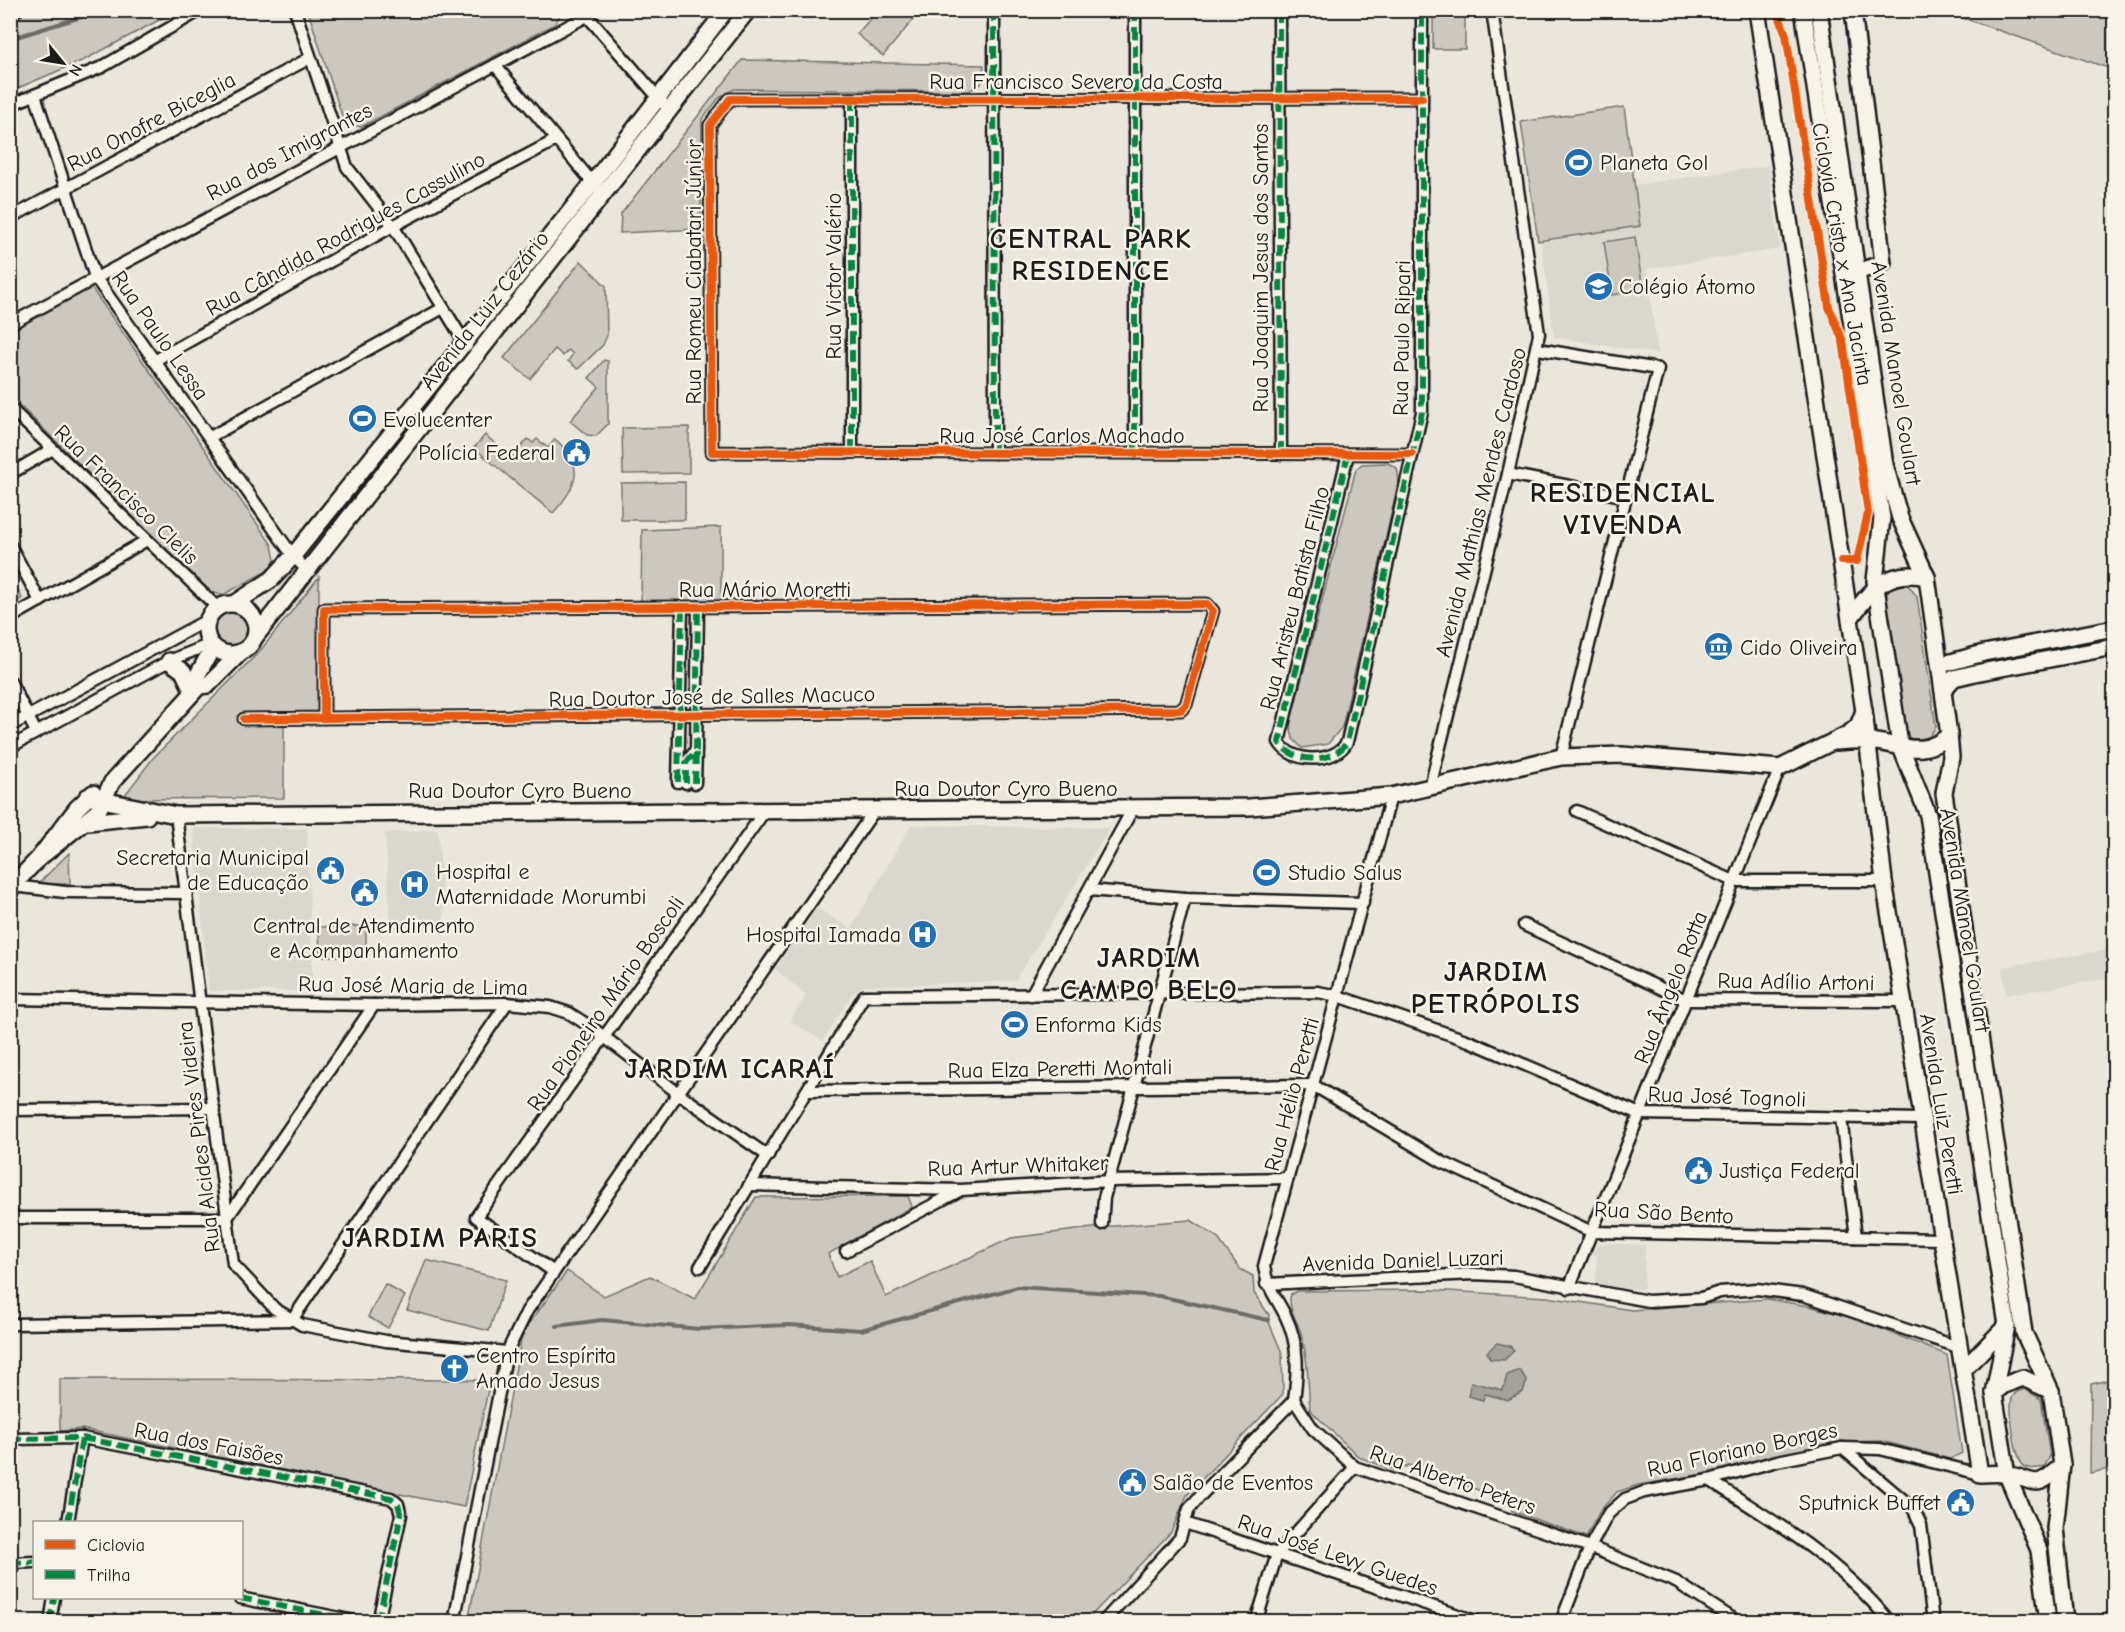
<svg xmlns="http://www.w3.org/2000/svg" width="2125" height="1632" viewBox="0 0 2125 1632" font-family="'Comic Neue',sans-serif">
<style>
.built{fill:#dad7ce}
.green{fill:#ccc8c0;stroke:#74726e;stroke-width:1.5}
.water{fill:#a3a19a;stroke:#6d6c68;stroke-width:1.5}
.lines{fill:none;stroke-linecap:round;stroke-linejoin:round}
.stream{stroke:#6d6c68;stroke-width:4}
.street-casing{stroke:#1c1c1c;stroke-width:15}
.secondary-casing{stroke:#1c1c1c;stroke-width:20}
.street{stroke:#f7f3e8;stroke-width:10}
.secondary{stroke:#f7f3e8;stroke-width:15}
.quiet{stroke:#00873e;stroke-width:6;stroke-dasharray:12 6;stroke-linecap:butt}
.cycleway-casing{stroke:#f7f3e8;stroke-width:11}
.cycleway{stroke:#e8590c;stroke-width:8}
.labels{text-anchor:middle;stroke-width:5;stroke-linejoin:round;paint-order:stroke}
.street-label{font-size:22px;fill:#1c1c1c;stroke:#f7f3e8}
.poi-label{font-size:22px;fill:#1c1c1c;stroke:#f7f3e8;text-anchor:start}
.district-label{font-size:28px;font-weight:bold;letter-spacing:1.5px;fill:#1c1c1c;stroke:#f7f3e8}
</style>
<rect width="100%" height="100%" fill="#eae6dc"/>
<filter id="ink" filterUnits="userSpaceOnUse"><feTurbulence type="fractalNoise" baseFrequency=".0167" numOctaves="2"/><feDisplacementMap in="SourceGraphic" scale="12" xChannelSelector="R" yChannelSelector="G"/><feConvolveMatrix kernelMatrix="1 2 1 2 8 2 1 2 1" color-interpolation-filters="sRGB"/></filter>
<g filter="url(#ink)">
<g class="built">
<polygon points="1768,166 1780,249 1646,269 1658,354 1554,337 1541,241 1640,226 1634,185"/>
<polygon points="911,825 1110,828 1015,981 864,986 852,994 823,1041 790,1021 806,995 775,969 817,908 851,929"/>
<polygon points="193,828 307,828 313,991 209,991"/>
<polygon points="438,829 445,933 391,931 385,833"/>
<polygon points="2114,949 2114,978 2006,995 2002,967"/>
<polygon points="1603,1243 1645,1245 1644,1289 1596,1287 1597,1256 1592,1253 1597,1246"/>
</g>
<g class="green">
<polygon points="559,10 560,15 555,24 361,127 347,124 342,116 308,11"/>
<polygon points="11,11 176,11 86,59 11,91"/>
<polygon points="877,11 913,11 918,14 883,56 857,34"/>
<rect x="1433" y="11" width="32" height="38"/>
<polygon points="1944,11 2114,11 2114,70 1957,16"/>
<polygon points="742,60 984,65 981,84 969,91 734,89 719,98 702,119 701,229 620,233 621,214"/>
<polygon points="1624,107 1640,226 1538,241 1521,122"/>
<polygon points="1635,237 1643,290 1612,295 1604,242"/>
<polygon points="581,261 606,286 607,335 603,345 578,369 568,361 573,354 568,350 563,356 555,349 530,379 504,358"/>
<polygon points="90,286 272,545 275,560 267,571 223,595 210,592 11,397 10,330"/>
<polygon points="604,360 608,361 608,424 596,436 587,435 570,421 599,387 589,378"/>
<polygon points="689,427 689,473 623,474 622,428"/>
<path d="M485,435L498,446L496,449L501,453L503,450L512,457L528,439L533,443L537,439L548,448L555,439C586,466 578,486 553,513L474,448Z"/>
<polygon points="1388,463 1397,468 1399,480 1342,727 1328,744 1302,748 1293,739 1290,724 1356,469 1362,464"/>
<polygon points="685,482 685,520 621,520 621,483"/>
<polygon points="721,527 721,602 641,602 642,530"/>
<polygon points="10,573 22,598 11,608 10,608"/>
<polygon points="319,577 319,713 243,714 243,725 284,725 284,798 122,799 153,758 260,651"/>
<polygon points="1899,583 1909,586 1917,597 1936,727 1926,741 1917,742 1904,735 1885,600 1889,589"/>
<circle cx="231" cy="629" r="16"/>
<polygon points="69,853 70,884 43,884 40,882"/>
<polygon points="366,926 366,956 320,956 319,927"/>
<polygon points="908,1196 912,1207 828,1254 837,1277 870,1261 886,1297 1011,1238 1101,1227 1191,1220 1217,1237 1240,1269 1253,1276 1254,1293 1269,1315 1268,1320 1282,1353 1283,1394 1187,1495 1171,1532 1086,1621 468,1622 521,1340 527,1327 567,1271 604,1296 650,1276 695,1299 756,1197"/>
<polygon points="426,1260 506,1280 489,1331 407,1310"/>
<polygon points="385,1284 405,1296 388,1328 368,1317"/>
<path d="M1432,1290L1547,1297L1632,1310L1767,1299L1809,1306L1856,1319L1947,1355L1962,1453L1950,1459L1882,1441L1842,1442L1704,1474L1638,1485L1617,1492L1600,1511L1586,1537L1512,1511L1509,1501L1409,1465L1396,1471L1359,1457L1310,1410C1308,1383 1308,1356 1300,1330C1296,1319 1287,1306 1291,1294L1297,1291Z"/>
<polygon points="60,1379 490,1380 464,1507 82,1429 60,1431"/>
<polygon points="2114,1379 2114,1468 2090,1473 2091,1384"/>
<path d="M2025,1389L2041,1399L2050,1456L2044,1467C2038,1468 2031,1470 2025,1467C2015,1461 2007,1405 2013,1396C2016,1391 2020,1391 2025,1389Z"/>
</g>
<g class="water">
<polygon points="1497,1343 1510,1346 1514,1351 1504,1360 1490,1359 1487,1352"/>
<polygon points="1520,1370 1527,1381 1523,1392 1508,1400 1485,1394 1483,1400 1468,1396 1471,1382 1503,1390 1507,1375"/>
</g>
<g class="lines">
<g class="stream">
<polyline points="2111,10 2114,12"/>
<polyline points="10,39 81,17 91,10"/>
<polyline points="557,1326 602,1320 700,1329 789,1325 861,1330 1018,1287 1159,1296 1268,1320"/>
</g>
<defs>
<g id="street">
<polyline points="295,10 347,167 393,226 467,346"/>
<polyline points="994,10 995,453"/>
<polyline points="1279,10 1281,454"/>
<polyline points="583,11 669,110"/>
<polyline points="10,14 17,10"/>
<polyline points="495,65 597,188"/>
<polyline points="35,95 95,277 293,556 307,570"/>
<polyline points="10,105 102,67 201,10"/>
<polyline points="10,218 310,58"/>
<polyline points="10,324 587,16"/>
<polyline points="1538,349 1658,369 1561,757"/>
<polyline points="154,361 393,226 556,140"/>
<polyline points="10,408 218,608"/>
<polyline points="210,437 443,308"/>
<polyline points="852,452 852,99"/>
<polyline points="1135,453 1135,10"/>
<path d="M1348,454L1279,742C1291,764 1335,764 1347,742L1422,412V10"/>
<polyline points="1412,454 712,452 710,125 730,99 1422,98"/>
<polyline points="10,474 51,450"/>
<polyline points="1508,474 1627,497"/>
<polyline points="10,545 40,601"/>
<polyline points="10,618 147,540"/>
<polyline points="10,681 36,732"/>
<polyline points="244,719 324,718 1181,710 1186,705 1213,611 1207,604 324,609 324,718"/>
<polyline points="10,726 207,620"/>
<polyline points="10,747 169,661 210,644"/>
<polyline points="678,782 682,607"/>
<polyline points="686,783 686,763 696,750 698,607"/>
<polyline points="695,783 696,750"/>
<polyline points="1430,787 1508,474 1539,334 1492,10"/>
<polyline points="1577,811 1734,881 1884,881"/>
<polyline points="176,815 233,1264 275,1309 302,1325 386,1341 507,1352"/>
<polyline points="13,886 65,892 187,893"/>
<polyline points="1089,890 1185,898 1363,903"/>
<polyline points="1524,925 1686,1000 1903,1001"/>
<polyline points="1031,995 1132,810"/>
<polyline points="10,999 374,1005 507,1003 550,1007 569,1013 591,1027 678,1093 768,1156"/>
<polyline points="807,1091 1313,1085 1442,1162 1592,1232 1941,1239"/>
<polyline points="10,1110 214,1108"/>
<polyline points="1841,1118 1856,1237"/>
<polyline points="749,1185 961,1190 1109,1181 1288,1178"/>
<polyline points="10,1218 227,1218 374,1005"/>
<polyline points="1102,1224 1104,1198 1185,898"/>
<polyline points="846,1251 959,1191"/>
<polyline points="700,1267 864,996 1318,992 1338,996 1469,1041 1640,1114 1921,1119"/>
<polyline points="554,1272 476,1217 764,812"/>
<polyline points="1266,1284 1474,1274 1514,1276 1648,1301 1701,1298 1720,1292 1757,1289 1803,1295 1961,1348"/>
<polyline points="1569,1288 1780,768"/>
<polyline points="10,1324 292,1320 507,1003"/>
<path d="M1294,1400C1298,1371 1299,1344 1286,1317C1277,1298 1267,1289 1264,1266L1391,796"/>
<polyline points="1294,1400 1313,1429 1355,1467 1590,1547 1676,1582 1738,1622"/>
<polyline points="10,1439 82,1438 391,1498 398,1504 401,1515 378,1622"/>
<polyline points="1842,1448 1913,1508 1921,1525 1933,1622"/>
<path d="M1709,1480C1775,1521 1840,1561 1890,1622"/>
<polyline points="68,1522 82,1438"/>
<polyline points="1185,1523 1479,1622"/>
<polyline points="10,1563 34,1562"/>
<polyline points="240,1598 360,1622"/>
<polyline points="50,1622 54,1598"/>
<polyline points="454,1622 507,1352 527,1311 874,811"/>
<polyline points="1103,1622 1180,1538 1189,1509 1199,1497 1294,1400"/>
<polyline points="1256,1622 1277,1554 1355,1467"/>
<polyline points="1561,1622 1590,1547 1608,1514 1625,1499 1644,1492 1709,1480 1777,1461 1842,1448 1880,1449 1980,1474"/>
</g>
<g id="secondary">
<path d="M1757,10L1864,711L1884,881L1980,1474C1988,1474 1997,1473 2005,1474C2037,1479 2033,1493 2062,1465"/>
<polyline points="1803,10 1882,518 1875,581 1900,745 1928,815 2007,1325 1994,1393 2007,1475 2039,1550 2048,1622"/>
<polyline points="1819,10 1885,465 1900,518 1927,577 1949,735 1951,757 1944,793 2024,1333 2051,1391 2062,1465 2055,1528 2065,1622"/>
<polyline points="1853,10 1883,263 1857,272"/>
<polyline points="234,604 272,579 293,556 592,184 726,10"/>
<circle cx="231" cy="629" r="25"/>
<path d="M1850,619C1871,589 1888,568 1927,577"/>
<polyline points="255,637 748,10"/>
<polyline points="169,661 183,671 193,692"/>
<polyline points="1940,665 1984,653 2114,628"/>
<polyline points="199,686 197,676 213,647"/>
<polyline points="1943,690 1954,678 1975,673 2114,647"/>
<path d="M1836,742C1847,741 1858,740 1869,741C1900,744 1923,759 1949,735"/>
<polyline points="87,797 176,815 1249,807 1391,796 1561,757 1622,755 1780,768 1848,734 1858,726 1864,711"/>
<polyline points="88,822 147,816"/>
<polyline points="38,859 98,811 112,782 199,686 208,685 241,652"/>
<polyline points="10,888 38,859 77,808 93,793"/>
<polyline points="1964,1369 2007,1325"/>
<polyline points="1994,1393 2004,1385 2023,1378 2051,1391"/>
</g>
</defs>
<use href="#street" class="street-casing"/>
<use href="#secondary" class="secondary-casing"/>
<use href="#street" class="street"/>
<use href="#secondary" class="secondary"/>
<g class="quiet">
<polyline points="994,10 995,453"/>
<polyline points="1279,10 1281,454"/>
<polyline points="852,452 852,99"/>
<polyline points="1135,453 1135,10"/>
<path d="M1348,454L1279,742C1291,764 1335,764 1347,742L1422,412V10"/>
<polyline points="678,782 682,607"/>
<polyline points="686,783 686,763 696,750 698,607"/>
<polyline points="695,783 696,750"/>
<polyline points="10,1439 82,1438 391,1498 398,1504 401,1515 378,1622"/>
<polyline points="68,1522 82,1438"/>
<polyline points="10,1563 34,1562"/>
<polyline points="240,1598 360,1622"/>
<polyline points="50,1622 54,1598"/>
</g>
<defs>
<g id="cycleway">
<polyline points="1777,10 1786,35 1829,307 1843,341 1868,513 1857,561 1841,561"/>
<polyline points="1412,454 712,452 710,125 730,99 1422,98"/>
<polyline points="244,719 324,718 1181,710 1186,705 1213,611 1207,604 324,609 324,718"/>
</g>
</defs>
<use href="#cycleway" class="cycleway-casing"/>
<use href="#cycleway" class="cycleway"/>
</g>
</g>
<defs>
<symbol id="stadium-disc" viewBox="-11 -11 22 22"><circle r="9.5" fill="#1f6fb2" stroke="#f7f3e8"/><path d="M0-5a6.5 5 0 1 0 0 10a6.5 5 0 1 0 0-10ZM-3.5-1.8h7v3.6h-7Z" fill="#fff"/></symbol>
<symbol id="school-disc" viewBox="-11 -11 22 22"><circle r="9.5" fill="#1f6fb2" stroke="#f7f3e8"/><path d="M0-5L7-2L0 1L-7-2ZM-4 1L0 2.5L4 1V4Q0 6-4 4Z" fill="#fff"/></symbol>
<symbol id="civic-disc" viewBox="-11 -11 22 22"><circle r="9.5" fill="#1f6fb2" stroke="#f7f3e8"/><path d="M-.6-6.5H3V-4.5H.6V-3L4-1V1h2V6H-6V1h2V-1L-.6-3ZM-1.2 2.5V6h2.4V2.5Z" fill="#fff"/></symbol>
<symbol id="museum-disc" viewBox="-11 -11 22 22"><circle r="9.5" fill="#1f6fb2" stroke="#f7f3e8"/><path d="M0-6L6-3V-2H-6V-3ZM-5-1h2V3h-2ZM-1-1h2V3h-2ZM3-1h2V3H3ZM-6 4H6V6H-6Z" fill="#fff"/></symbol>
<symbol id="hospital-disc" viewBox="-11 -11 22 22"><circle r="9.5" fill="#1f6fb2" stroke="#f7f3e8"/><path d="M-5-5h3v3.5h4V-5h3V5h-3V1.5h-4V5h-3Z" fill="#fff"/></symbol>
<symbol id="church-disc" viewBox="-11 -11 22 22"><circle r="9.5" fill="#1f6fb2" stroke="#f7f3e8"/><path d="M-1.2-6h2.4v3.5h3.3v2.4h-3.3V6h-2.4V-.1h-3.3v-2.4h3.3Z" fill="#fff"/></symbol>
</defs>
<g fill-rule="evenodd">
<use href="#stadium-disc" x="1562" y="146" width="33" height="33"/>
<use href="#school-disc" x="1582" y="270" width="33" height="33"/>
<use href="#stadium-disc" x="346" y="402" width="33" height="33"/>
<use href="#civic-disc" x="560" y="436" width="33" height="33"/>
<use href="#museum-disc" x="1702" y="630" width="33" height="33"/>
<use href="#civic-disc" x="314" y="854" width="33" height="33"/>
<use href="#stadium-disc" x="1250" y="856" width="33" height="33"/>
<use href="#hospital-disc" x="398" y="868" width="33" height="33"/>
<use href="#civic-disc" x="348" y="876" width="33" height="33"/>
<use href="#hospital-disc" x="906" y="918" width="33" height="33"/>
<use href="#stadium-disc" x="998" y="1008" width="33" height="33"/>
<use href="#civic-disc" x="1682" y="1154" width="33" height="33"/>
<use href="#church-disc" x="438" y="1352" width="33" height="33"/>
<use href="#civic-disc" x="1116" y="1466" width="33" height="33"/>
<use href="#civic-disc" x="1944" y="1486" width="33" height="33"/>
</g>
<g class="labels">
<g class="street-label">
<text x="1076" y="89">Rua Francisco Severo da Costa</text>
<text transform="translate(151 121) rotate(-28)" y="8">Rua Onofre Biceglia</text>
<text transform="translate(289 151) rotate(-28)" y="8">Rua dos Imigrantes</text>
<text transform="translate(345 233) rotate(-29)" y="8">Rua Cândida Rodrigues Cassulino</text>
<text transform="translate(1843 254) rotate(80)" y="8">Ciclovia Cristo x Ana Jacinta</text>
<text transform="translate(1260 268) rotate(-90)" y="8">Rua Joaquim Jesus dos Santos</text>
<text transform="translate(693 272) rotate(-90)" y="8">Rua Romeu Ciabatari Júnior</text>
<text transform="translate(833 276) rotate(-90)" y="8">Rua Victor Valério</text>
<text transform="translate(484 310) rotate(-52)" y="8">Avenida Luiz Cezário</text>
<text transform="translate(161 335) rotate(55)" y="8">Rua Paulo Lessa</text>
<text transform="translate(1401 338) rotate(-89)" y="8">Rua Paulo Ripari</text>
<text transform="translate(1897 373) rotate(81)" y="8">Avenida Manoel Goulart</text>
<text x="1062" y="443">Rua José Carlos Machado</text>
<text transform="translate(127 494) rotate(44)" y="8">Rua Francisco Clelis</text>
<text transform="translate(1480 502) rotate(-76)" y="8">Avenida Mathias Mendes Cardoso</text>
<text x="765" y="597">Rua Mário Moretti</text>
<text transform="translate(1294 598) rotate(-76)" y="8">Rua Aristeu Batista Filho</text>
<text transform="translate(712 696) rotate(-1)" y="8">Rua Doutor José de Salles Macuco</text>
<text x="1006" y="796">Rua Doutor Cyro Bueno</text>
<text x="520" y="798">Rua Doutor Cyro Bueno</text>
<text transform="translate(1966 920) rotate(81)" y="8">Avenida Manoel Goulart</text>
<text transform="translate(1796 981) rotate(1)" y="8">Rua Adílio Artoni</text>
<text transform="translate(413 985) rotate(1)" y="8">Rua José Maria de Lima</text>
<text transform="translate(1670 987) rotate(-68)" y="8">Rua Ângelo Rotta</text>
<text transform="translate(605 1003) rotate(-55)" y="8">Rua Pioneiro Mário Boscoli</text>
<text transform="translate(1060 1068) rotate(-1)" y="8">Rua Elza Peretti Montali</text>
<text transform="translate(1291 1094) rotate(-75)" y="8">Rua Hélio Peretti</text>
<text transform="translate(1727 1096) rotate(2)" y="8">Rua José Tognoli</text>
<text transform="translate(1942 1104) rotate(81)" y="8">Avenida Luiz Peretti</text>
<text transform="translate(198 1137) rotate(-97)" y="8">Rua Alcides Pires Videira</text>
<text transform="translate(1018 1165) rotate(-2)" y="8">Rua Artur Whitaker</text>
<text transform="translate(1664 1212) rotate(3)" y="8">Rua São Bento</text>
<text transform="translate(1403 1260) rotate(-2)" y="8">Avenida Daniel Luzari</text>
<text transform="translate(209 1443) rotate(11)" y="8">Rua dos Faisões</text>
<text transform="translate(1742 1449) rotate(-12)" y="8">Rua Floriano Borges</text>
<text transform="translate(1453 1479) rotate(19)" y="8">Rua Alberto Peters</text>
<text transform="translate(1338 1554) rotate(19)" y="8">Rua José Levy Guedes</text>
</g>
<g class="poi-label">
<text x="1600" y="170">Planeta Gol</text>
<text x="1619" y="294">Colégio Átomo</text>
<text x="383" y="427">Evolucenter</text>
<text x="555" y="460" text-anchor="end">Polícia Federal</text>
<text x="1740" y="655">Cido Oliveira</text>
<text x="309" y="865" text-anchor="end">Secretaria Municipal<tspan x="309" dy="25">de Educação</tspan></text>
<text x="436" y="879">Hospital e<tspan x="436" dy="25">Maternidade Morumbi</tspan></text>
<text x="1288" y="880">Studio Salus</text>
<text x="364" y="933" text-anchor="middle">Central de Atendimento<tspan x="364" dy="25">e Acompanhamento</tspan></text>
<text x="901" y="942" text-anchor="end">Hospital Iamada</text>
<text x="1035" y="1032">Enforma Kids</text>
<text x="1719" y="1178">Justiça Federal</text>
<text x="476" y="1363">Centro Espírita<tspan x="476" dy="25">Amado Jesus</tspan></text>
<text x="1153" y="1490">Salão de Eventos</text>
<text x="1940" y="1510" text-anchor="end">Sputnick Buffet</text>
</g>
<g class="district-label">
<text x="1091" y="248">CENTRAL PARK<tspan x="1091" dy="32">RESIDENCE</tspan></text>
<text x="1623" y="502">RESIDENCIAL<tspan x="1623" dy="32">VIVENDA</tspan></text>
<text x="1149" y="967">JARDIM<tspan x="1149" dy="32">CAMPO BELO</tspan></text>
<text x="1496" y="981">JARDIM<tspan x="1496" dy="32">PETRÓPOLIS</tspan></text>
<text x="730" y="1078">JARDIM ICARAÍ</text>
<text x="440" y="1247">JARDIM PARIS</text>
</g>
</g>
<rect width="2125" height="1632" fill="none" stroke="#f7f3e8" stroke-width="36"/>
<rect x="18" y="18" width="2089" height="1596" fill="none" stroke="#1c1c1c" stroke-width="2" filter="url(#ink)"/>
<rect x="33" y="1521" width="210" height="78" fill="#f7f3e8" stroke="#9f9d96" stroke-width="1.5"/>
<rect x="45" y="1540" width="30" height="9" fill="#e8590c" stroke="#9f9d96" stroke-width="1.5"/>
<text x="87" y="1551" font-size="18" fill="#1c1c1c">Ciclovia</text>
<rect x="45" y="1570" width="30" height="9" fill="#00873e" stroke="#9f9d96" stroke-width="1.5"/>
<text x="87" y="1581" font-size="18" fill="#1c1c1c">Trilha</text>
<g transform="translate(63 63) rotate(120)" stroke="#f7f3e8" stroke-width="4.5" paint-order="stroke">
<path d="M0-4.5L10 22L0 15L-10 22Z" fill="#1c1c1c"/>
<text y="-9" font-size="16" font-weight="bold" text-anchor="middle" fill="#1c1c1c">N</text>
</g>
</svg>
